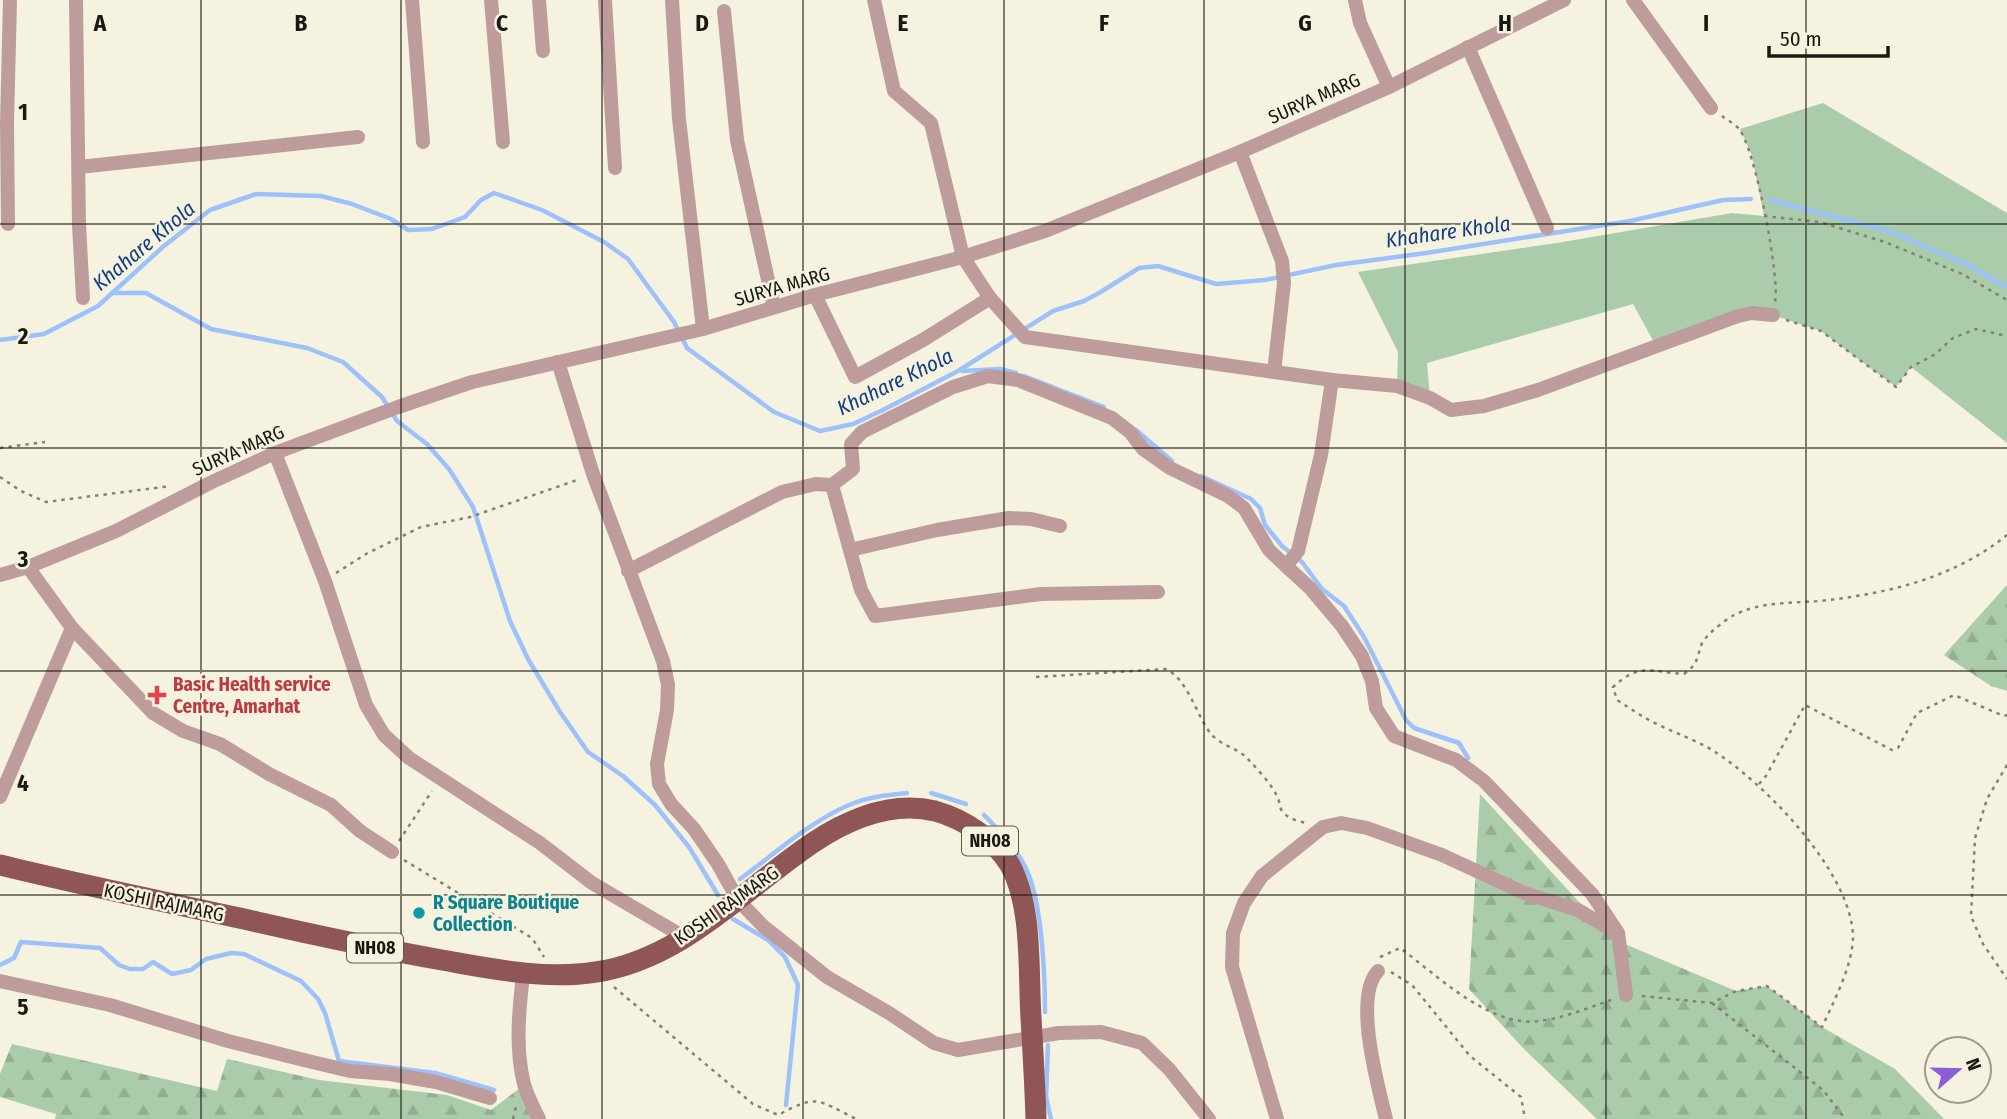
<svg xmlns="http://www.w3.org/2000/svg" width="2007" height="1119" viewBox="0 0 2007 1119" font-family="'Fira Sans Condensed',sans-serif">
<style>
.green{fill:#abccaa}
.forest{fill:url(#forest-firs)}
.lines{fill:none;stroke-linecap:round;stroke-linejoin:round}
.stream{stroke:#9dc2fb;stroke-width:4.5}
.path{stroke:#848275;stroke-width:2.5;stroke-dasharray:3.5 5;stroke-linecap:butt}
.street{stroke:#be9c9b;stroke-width:14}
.primary{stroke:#8f5655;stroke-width:21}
.grid{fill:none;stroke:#191811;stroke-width:2;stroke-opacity:0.55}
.health-dot{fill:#e0444e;stroke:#f5f2df;stroke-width:2.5}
.culture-dot{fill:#0f9aa8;stroke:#f5f2df;stroke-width:2.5}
.labels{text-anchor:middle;stroke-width:5;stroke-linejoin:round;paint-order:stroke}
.shield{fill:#f5f2df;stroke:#5b594f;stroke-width:2}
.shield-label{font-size:18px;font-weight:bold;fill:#191811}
.street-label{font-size:19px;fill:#191811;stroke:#f5f2df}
.health-label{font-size:19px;font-weight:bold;fill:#be3a42;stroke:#f5f2df;text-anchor:start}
.culture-label{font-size:19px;font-weight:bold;fill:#0d838f;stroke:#f5f2df;text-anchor:start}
.water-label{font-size:21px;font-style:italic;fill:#133e7f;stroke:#f5f2df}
.grid-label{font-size:23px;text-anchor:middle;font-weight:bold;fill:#191811;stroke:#f5f2df;stroke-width:5;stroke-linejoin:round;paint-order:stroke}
</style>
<defs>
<pattern id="forest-firs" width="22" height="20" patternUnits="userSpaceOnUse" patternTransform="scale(1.75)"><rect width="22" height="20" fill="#abccaa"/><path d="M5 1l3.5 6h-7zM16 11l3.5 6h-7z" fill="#93ae91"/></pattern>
</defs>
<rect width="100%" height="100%" fill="#f5f2df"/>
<polygon class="green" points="1823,103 2007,213 2007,443 1911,367 1896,387 1821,331 1773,315 1753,313 1656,346 1633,304 1427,363 1430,398 1397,386 1398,352 1358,272 1557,243 1732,213 1764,216 1752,156 1740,129"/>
<g class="forest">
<polygon points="2007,585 2007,691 1991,686 1944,655"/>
<polygon points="1480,794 1613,939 1736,991 1767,986 1822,1027 1895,1069 1944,1119 1597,1119 1522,1047 1469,989"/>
<polygon points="12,1044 217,1091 227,1059 319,1080 447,1095 491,1110 524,1085 539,1119 55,1119 56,1114 0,1097 0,1074"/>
</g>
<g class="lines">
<g class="stream">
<polyline points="1770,200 1889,231 1966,264 2007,287"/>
<polyline points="113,293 146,293 211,329 307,348 343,362 382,397 397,421 427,444 449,469 473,507 510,621 528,659 560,712 588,752 623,776 655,805 689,847 718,895"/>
<polyline points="0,340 44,334 98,306 164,246 210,210 256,194 321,196 352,204 391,219 408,230 432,229 465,217 481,200 494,193 542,210 604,242 628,259 674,322 687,348 774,412 820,431 853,424 883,410 958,371 1053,311 1084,301 1099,293 1139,268 1158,266 1216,284 1265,280 1336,265 1426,253 1630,221 1723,200 1751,199"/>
<polyline points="962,371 1000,369 1016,373"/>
<polyline points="1024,376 1104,407"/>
<polyline points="1136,430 1172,461"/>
<polyline points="1201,476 1251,499 1260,508 1265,525 1282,546 1302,562 1322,589 1344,606 1364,637 1406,720 1414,728 1459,743 1468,758"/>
<polyline points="931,793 966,804"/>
<path d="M984,815C1000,831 1018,850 1027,871C1042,904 1045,975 1045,1012"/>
<path d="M740,879C773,855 811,821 849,805C868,797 887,795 907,793"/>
<polyline points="733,919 768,940 785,957 798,985 786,1105"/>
<polyline points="0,965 14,958 21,942 100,948 119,965 130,969 143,969 153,962 172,974 191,970 206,959 231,953 244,954 301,981 318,999 325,1013 339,1061 435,1073 494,1090"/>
<polyline points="1048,1045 1046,1097 1051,1119"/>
</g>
<g class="path">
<path d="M1722,116C1727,120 1735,124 1739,129C1755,148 1780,276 1775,302"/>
<polyline points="1764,216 1820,222 1885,242 1962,274 2007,300"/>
<polyline points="1786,320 1821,331 1896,387 1911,367 1934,355 1953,338 1976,329 2007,336"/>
<polyline points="0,448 45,442"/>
<polyline points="0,477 21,491 46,502 171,486"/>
<polyline points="336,573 366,554 421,527 470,517 580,479"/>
<path d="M1036,677L1165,669C1187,677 1196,715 1211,734C1220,745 1237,748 1247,758C1257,769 1270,782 1277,796C1280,801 1279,807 1282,811C1288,819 1298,821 1306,823"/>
<polyline points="2007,765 1987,799 1975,838 1971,916 1983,944 2007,979"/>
<polyline points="1759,784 1766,776 1805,705 1892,750 1898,748 1917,713 1954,695 2004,716 2007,715"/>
<polyline points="399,841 432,791"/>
<polyline points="404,860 532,938 544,957"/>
<path d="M1380,957L1400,948C1437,975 1490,1028 1539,1021C1564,1018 1588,1008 1611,1000"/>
<polyline points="1391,972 1412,985 1470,1056 1521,1097 1525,1119"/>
<path d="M614,987L753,1104L778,1115C818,1094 816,1099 856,1119"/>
<path d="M1642,996L1712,1003L1736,991L1767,986L1822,1027C1834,1001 1853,965 1853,936C1851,872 1764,782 1712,750C1692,738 1669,731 1649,720C1638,714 1628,707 1617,700L1613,687C1640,662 1651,672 1684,674C1699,663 1696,659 1702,643C1707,634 1725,620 1734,615C1764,600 1796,604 1829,600C1893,592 1955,577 2007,535"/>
<polyline points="1712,1003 1823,1090 1845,1119"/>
<polyline points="513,1119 516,1107"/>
</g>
<g class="street">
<polyline points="76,0 79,225 83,298"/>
<polyline points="412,0 423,142"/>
<polyline points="491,0 503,142"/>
<polyline points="539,0 543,51"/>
<polyline points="605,0 615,168"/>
<polyline points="672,0 679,119 703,329"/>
<polyline points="874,0 894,91 931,123 963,257 990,298 1025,337 1332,380 1397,386 1430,398 1451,410 1484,406 1538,390 1738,316 1752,313 1773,315"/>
<polyline points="1355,0 1360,23 1389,87"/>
<polyline points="1633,0 1711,108"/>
<polyline points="724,11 737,140 774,307"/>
<polyline points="1468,47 1547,228"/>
<polyline points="1240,152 1282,261 1284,283 1274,372"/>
<polyline points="79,167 358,137"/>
<polyline points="8,224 7,123 10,0"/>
<polyline points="815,295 855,377 923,340 990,298"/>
<polyline points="558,362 593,474 663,661 668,685 667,710 657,764 659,784 671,804 694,829 718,864 738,900 763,926 827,977 889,1013 934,1043 958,1050 1059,1033 1101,1032 1142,1043 1169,1069 1209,1119"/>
<polyline points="1332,380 1321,455 1298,551 1286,566 1310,588 1342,626 1362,656 1372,681 1376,708 1394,736 1456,760 1484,781 1592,894 1618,933 1626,995"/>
<polyline points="275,453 325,581 366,705 384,735 409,758 540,843 592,883 684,937"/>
<polyline points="832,485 853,469 851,444 862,432 953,387 988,376 1018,380 1112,418 1130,432 1143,449 1170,468 1228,496 1244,508 1269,550 1286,566"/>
<polyline points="850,550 937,530 1009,518 1031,519 1060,526"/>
<polyline points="28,567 72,628 153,713 183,731 220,744 269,774 331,805 360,831 392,852"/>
<polyline points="628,571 782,492 816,484 832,485 861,590 875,616 1041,594 1158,592"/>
<polyline points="0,575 28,567 116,531 212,482 275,453 398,407 472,382 703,329 815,295 963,257 1045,231 1240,152 1389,87 1564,0"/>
<polyline points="0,797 72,628"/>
<path d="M1378,971C1353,997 1378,1086 1386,1119"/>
<path d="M523,975C519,1010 515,1049 524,1084C527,1096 534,1108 539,1119"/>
<polyline points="0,981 110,1005 228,1041 308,1061 350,1071 390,1074 436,1082 490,1098"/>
<polyline points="1277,1119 1232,967 1233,933 1244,903 1262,876 1323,827 1341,823 1367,828 1442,855 1524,893 1578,910 1614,931"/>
</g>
<path class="primary" d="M0,865C85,886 171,903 257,922C319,936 380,949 442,960C493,969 544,980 596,972C683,959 745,888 814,842C849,819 893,801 935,811C964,819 994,839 1010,865C1033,907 1028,971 1031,1018C1033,1052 1035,1085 1036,1119"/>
</g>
<path class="grid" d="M201,0V1119M401,0V1119M602,0V1119M803,0V1119M1004,0V1119M1204,0V1119M1405,0V1119M1606,0V1119M1806,0V1119M0,224H2007M0,448H2007M0,671H2007M0,895H2007"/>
<path class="health-dot" d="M153.5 684.5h7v7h7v7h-7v7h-7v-7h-7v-7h7z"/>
<circle class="culture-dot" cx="419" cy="913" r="7"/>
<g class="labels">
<g class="shield">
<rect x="962" y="826.5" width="56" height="29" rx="5"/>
<rect x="347" y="933.5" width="56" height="29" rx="5"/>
</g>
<g class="shield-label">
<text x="990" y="847">NH08</text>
<text x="375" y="954">NH08</text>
</g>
<g class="street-label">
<text transform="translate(1314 98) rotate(-24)" y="7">SURYA MARG</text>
<text transform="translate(782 286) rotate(-16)" y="7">SURYA MARG</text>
<text transform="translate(238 450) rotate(-24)" y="7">SURYA MARG</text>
<text transform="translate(164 902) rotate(12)" y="7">KOSHI RAJMARG</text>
<text transform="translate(726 905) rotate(-35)" y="7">KOSHI RAJMARG</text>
</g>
<g class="health-label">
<text x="173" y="691">Basic Health service<tspan x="173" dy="22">Centre, Amarhat</tspan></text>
</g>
<g class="culture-label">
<text x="433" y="909">R Square Boutique<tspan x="433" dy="22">Collection</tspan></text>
</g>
<g class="water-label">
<text transform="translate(1448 232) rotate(-8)" y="7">Khahare Khola</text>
<text transform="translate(144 246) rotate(-40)" y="7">Khahare Khola</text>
<text transform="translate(895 382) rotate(-26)" y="7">Khahare Khola</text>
</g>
</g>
<g class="grid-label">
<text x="100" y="31">A</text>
<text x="301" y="31">B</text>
<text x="502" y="31">C</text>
<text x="702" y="31">D</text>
<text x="903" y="31">E</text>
<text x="1104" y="31">F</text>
<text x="1305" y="31">G</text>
<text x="1505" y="31">H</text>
<text x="1706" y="31">I</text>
<text x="23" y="120">1</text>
<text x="23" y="344">2</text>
<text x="23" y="567">3</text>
<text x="23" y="791">4</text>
<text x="23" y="1015">5</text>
</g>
<g transform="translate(1958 1070) rotate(70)"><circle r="33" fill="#f5f2df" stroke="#9d9b8d" stroke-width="2"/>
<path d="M0-5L12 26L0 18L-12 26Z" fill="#8b5dd6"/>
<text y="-10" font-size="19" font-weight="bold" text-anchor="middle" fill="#191811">N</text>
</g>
<path d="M1769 46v10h119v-10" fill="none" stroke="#191811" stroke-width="3.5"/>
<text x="1780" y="46" font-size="21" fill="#191811" stroke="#f5f2df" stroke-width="5" paint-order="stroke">50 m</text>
</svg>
